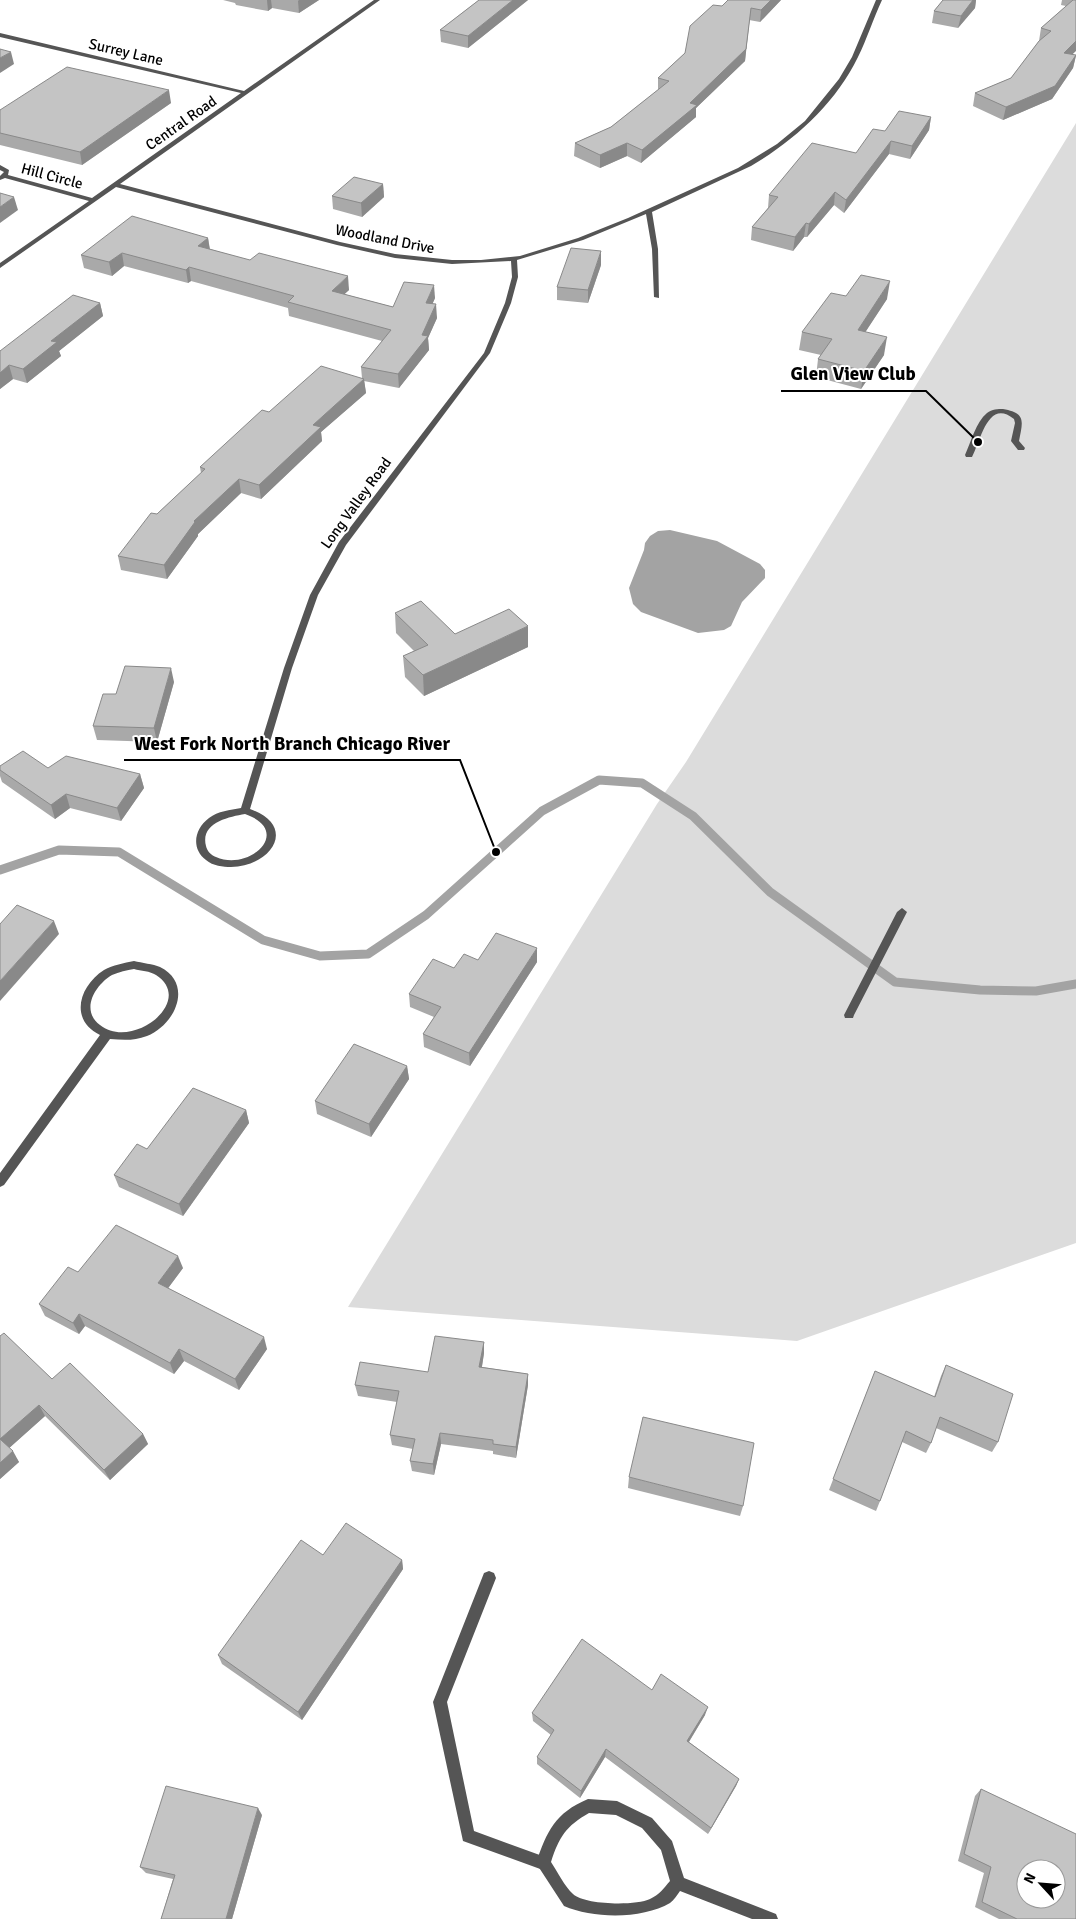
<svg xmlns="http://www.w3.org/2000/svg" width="1076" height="1919" viewBox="0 0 1076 1919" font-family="Signika,sans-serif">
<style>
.green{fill:#dcdcdc}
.water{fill:#a3a3a3}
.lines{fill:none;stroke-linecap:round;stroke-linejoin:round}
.stream{stroke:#a3a3a3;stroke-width:9}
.service{fill:#555;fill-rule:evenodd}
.minor{fill:#555;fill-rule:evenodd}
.wall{fill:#a9a9a9}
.shaded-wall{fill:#898989}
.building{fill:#c4c4c4;stroke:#898989;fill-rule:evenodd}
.labels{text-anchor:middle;stroke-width:4;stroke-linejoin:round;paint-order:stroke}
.far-street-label{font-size:15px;fill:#000;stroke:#fff}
.leader{fill:none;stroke:#000;stroke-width:2}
.callout-dot{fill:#000;stroke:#fff;stroke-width:2}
.callout-label{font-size:19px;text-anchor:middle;font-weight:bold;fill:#000;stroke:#fff;stroke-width:4;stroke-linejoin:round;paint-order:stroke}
</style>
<rect width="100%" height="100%" fill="#fff"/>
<polygon class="green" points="1076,123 1076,1243 797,1341 348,1307 657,804 686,762"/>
<polygon class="water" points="670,530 717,541 760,564 765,570 765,578 742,602 731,626 724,630 698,633 641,612 633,604 629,588 644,550 645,543 650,536 658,531"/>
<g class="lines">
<polyline class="stream" points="0,870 59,850 119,852 263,940 320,956 368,954 426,915 542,811 599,780 642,783 693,816 770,892 895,982 980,990 1036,991 1076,984"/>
<g class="service">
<path d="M1003,409C1026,413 1023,421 1019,441L1025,448L1024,450H1018L1011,441L1015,423L1014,419C988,398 981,440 972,457H966L965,455C971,442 976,422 987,413C992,409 998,409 1003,409Z"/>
<polygon points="902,908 907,912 854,1015 853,1018 845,1018 844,1015 897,912"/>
<polygon points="489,1571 494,1573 496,1578 447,1702 474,1831 548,1858 550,1863 548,1868 543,1870 463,1841 433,1702 484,1573"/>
</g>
<g class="minor">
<path d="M374,0H380L120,184L340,242L395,254L452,260H481L520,256L578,238L628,218L738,168L777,144L805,121L839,79L852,57L876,0H882C873,19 867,39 858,57C835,104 795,140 751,166L652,212L658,249L659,298L654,297L652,249L646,214L583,240L517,260L518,277L511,303L490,353L346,545L318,595L292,668L250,809C298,826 272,866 231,867C223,867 213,866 206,860C191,849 194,829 209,818C218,811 230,810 241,808L284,668L310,595L339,542L484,353L505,303L512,277L511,261L452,264L395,258L337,245L116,187L0,268V263L89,201L5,178L0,180V176L4,172L0,170V165L9,170L8,175L92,198L241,93L0,37V33L244,91ZM245,814C294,831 249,872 216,857C211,855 207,851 206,846C200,823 228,817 245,814Z"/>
<path d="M134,961C142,963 153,964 160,967C194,984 175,1025 147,1036C134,1041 123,1040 110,1039L4,1185L0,1187V1173L100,1035C69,1020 79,986 104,970C113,965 124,963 134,961ZM134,969C141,971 150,971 156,975C196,1001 132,1051 100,1025C80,1010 95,985 112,975C119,972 127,970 134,969Z"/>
<path d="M588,1799L617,1801L652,1818L672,1841L684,1878L776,1914L778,1919H752L680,1891C677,1895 674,1900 670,1903C643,1919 594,1919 564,1906L536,1863C547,1831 555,1813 588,1799ZM589,1813L616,1815L642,1828L661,1850L670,1881C664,1888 659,1895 650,1899C635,1906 585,1905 573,1894C565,1887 557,1871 551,1862C559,1837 566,1826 589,1813Z"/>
</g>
</g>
<g class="wall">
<polygon points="223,0 319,0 299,13 272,8 268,11 236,5 235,3"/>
<polygon points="479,0 528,0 468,48 441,42 440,30"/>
<polygon points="728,0 781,0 760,22 749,20 745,61 696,108 696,117 641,163 627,156 600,168 574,156 575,143 611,127 658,90 658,78 685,53 722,6"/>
<polygon points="943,0 976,0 975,8 958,28 932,23 934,11"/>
<polygon points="1062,0 1076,0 1072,54 1076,56 1073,68 1052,99 1003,120 973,106 975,93 1011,78 1039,41 1041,28 1066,6 1061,5"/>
<polygon points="171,103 82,165 0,145 0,110"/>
<polygon points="931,117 929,130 910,159 889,154 844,213 834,205 807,237 804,237 793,251 751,240 752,227 768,208 769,195 856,153 885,131"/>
<polygon points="383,184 384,197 362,217 333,209 332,196"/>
<polygon points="208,238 210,249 349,290 344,294 393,307 435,298 432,304 437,318 428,338 429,350 399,388 364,381 366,393 321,432 322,441 261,499 241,493 198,534 198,536 167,579 121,570 118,556 157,514 201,473 200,467 269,412 362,378 361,367 382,341 289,316 288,308 191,281 188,283 124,266 112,276 84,268 81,255"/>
<polygon points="601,265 588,303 557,300 557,287"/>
<polygon points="846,296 887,299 865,332 884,355 861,389 816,377 818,359 821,355 799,350 802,332"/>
<polygon points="100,303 103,316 59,351 61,356 27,383 13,379 0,389 0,351"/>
<polygon points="395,613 455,634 528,647 424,696 405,677 403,656 414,651 396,633"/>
<polygon points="174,682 157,742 97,740 93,726 116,694"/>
<polygon points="0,766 140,774 144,788 121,821 70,808 55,819 2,782 0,776"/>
<polygon points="478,960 537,962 470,1066 424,1047 423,1034 434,1017 410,1007 409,994 454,968"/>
<polygon points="407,1066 409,1079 371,1137 317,1114 315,1101"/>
<polygon points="246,1110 249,1123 183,1216 119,1187 114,1175 147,1149"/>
<polygon points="183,1268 168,1288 267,1349 239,1390 184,1361 174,1374 85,1326 79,1334 45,1316 39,1304 78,1272"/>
<polygon points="0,1336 52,1379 143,1434 148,1444 110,1480 45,1416 9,1448 19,1462 0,1479"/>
<polygon points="484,1342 484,1353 482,1367 528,1374 528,1385 516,1458 493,1454 493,1451 441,1444 434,1475 412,1471 410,1461 413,1449 392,1445 390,1435 397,1402 358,1396 355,1385 428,1372"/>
<polygon points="946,1365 998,1442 992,1452 936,1428 931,1443 926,1453 902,1442 880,1501 876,1511 829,1490 875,1371 934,1397 941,1376"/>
<polygon points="629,1477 743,1506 740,1516 628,1488"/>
<polygon points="323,1555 402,1560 403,1569 302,1720 222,1664 218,1655"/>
<polygon points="652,1690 705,1715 689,1742 739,1779 736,1786 708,1834 605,1757 580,1798 537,1764 537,1757 551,1735 533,1721 532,1713"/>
<polygon points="981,1789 1076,1919 999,1919 975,1907 984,1873 958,1861 975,1796"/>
<polygon points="262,1815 232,1919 161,1919 173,1879 146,1873 140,1867"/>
</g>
<g class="shaded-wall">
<polygon points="267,0 271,0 272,8 268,11"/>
<polygon points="299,0 319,0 299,13 298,1"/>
<polygon points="513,0 528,0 468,48 468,36"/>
<polygon points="771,0 781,0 760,22 761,10"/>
<polygon points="973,0 976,0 975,8 958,28 961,16"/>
<polygon points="751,8 745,61 696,108 696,117 641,163 642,150 690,103"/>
<polygon points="1076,41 1076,51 1061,65 1064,53"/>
<polygon points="11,52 14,64 0,73 0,58"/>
<polygon points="1076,55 1073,68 1052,99 1003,120 1006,107"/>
<polygon points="169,90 171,103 82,165 80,152"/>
<polygon points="931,117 929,130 910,159 912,146"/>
<polygon points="891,141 889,154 844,213 846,200"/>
<polygon points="627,143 627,156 600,168 600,155"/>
<polygon points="383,184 384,197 362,217 361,203"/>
<polygon points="835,192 834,205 807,237 809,224"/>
<polygon points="14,197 18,210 0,223 0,207"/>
<polygon points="806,223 804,237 793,251 795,237"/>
<polygon points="208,238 210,252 198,246"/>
<polygon points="601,251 601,265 588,303 588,290"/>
<polygon points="122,253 124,266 112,276 109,262"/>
<polygon points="189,267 191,281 188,283 186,270"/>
<polygon points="348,276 349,290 333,305 332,291"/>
<polygon points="890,281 887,299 855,348 858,330"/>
<polygon points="434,285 435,298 427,317 426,303"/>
<polygon points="100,303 103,316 59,351 61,356 27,383 23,369 51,341"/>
<polygon points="436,304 437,318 428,338 429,350 399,388 398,374 422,335"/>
<polygon points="887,337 884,355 861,389 864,371"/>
<polygon points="9,365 13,379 0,389 0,373"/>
<polygon points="364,379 366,393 321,432 322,441 261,499 259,485 313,425"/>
<polygon points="239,479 241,493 198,534 198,536 167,579 164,565 194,521"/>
<polygon points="528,626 528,647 424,696 423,675"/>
<polygon points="171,668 174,682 157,742 154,728"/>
<polygon points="140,774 144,788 121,821 117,808"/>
<polygon points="66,794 70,808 55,819 51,805"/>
<polygon points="54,921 59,934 0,1001 0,981"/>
<polygon points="537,948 537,962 470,1066 469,1053"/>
<polygon points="407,1066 409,1079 371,1137 369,1124"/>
<polygon points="246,1110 249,1123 183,1216 179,1204"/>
<polygon points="178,1256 183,1268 163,1295 158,1283"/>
<polygon points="79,1314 85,1326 79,1334 73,1323"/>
<polygon points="264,1337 267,1349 239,1390 235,1379"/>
<polygon points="484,1342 484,1353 480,1378 479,1367"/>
<polygon points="179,1349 184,1361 174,1374 170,1363"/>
<polygon points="528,1374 528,1385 516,1458 516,1447"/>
<polygon points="39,1405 45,1416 7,1450 0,1439"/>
<polygon points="440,1433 441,1444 434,1475 433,1464"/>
<polygon points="143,1434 148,1444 110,1480 104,1470"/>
<polygon points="13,1451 19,1462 0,1479 0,1463"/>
<polygon points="402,1560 403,1569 302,1720 298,1712"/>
<polygon points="708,1707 705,1715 685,1748 687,1741"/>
<polygon points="606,1749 605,1757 580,1798 581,1791"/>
<polygon points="739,1779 736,1786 708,1834 711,1828"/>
<polygon points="258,1808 262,1815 232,1919 226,1919"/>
</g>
<g class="building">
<polygon points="479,0 513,0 468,36 440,30"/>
<polygon points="728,0 771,0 761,10 751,8 746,49 690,103 697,105 642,150 627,143 600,155 575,143 611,127 669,81 658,78 685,53 690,26 713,5 722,6"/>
<polygon points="943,0 973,0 961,16 934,11"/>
<polygon points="1073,0 1076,0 1076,41 1064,53 1076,55 1055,86 1006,107 975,93 1011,78 1039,41 1051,31 1041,28"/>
<polygon points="0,49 11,52 0,58"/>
<polygon points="67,67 169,90 80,152 0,133 0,110"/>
<polygon points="899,111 931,117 912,146 891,141 846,200 835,192 809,224 806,223 795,237 752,227 778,197 769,195 812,143 856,153 873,129 885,131"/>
<polygon points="354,177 383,184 361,203 332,196"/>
<polygon points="0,193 14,197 0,207"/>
<polygon points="132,216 208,238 198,246 250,260 259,253 348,276 332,291 393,307 404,282 434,285 426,303 436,304 422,335 428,336 398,374 361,367 391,330 288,302 294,296 189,267 186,270 122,253 109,262 81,255"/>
<polygon points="571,248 601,251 588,290 557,287"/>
<polygon points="861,275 890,281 858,330 887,337 864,371 818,359 832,339 802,332 831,293 846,296"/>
<polygon points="73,295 100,303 51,341 57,342 23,369 9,365 0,373 0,351"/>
<polygon points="321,366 364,379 313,425 321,427 259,485 239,479 194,521 195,522 164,565 118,556 151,513 157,514 205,469 200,467 262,410 269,412"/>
<polygon points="421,601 455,634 509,609 528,626 423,675 403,656 428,645 395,613"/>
<polygon points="125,666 171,668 154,728 93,726 103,694 116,694"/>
<polygon points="23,751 48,768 66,756 140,774 117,808 66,794 51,805 0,770 0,766"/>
<polygon points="17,905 54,921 0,981 0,924"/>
<polygon points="496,933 537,948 469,1053 423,1034 441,1007 409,994 433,959 454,968 464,954 478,960"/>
<polygon points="354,1044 407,1066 369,1124 315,1101"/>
<polygon points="193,1088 246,1110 179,1204 114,1175 137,1144 147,1149"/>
<polygon points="116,1225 178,1256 158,1283 264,1337 235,1379 179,1349 170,1363 79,1314 73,1323 39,1304 68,1267 78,1272"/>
<polygon points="4,1333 52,1379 70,1363 143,1434 104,1470 39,1405 0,1439 13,1451 0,1463 0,1336"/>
<polygon points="435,1336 484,1342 479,1367 528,1374 516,1447 493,1444 493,1440 440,1433 433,1464 410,1461 415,1439 390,1435 399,1391 355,1385 360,1362 428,1372"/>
<polygon points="946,1365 1013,1394 998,1442 940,1417 931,1443 906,1431 880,1501 833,1479 875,1371 935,1397"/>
<polygon points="643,1417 754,1443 743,1506 629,1477"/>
<polygon points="346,1523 402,1560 298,1712 218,1655 301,1540 323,1555"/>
<polygon points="582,1639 652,1690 661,1674 708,1707 687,1741 739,1779 711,1828 606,1749 581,1791 537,1757 554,1730 532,1713"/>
<polygon points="166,1786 258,1808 226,1919 161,1919 175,1875 140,1867"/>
<path d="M981,1789L1076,1834V1919H1017L982,1902L991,1867L964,1854ZM1026,1869H1056V1899H1026Z"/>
</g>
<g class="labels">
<g class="far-street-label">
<text transform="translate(126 52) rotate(13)" y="5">Surrey Lane</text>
<text transform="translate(181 123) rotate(-35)" y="5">Central Road</text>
<text transform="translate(52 176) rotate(15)" y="5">Hill Circle</text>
<text transform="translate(385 239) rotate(11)" y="5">Woodland Drive</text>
<text transform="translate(356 503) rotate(-54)" y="5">Long Valley Road</text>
</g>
</g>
<path class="leader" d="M978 442L926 391H781M496 852L460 760H124"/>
<g class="callout-dot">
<circle cx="978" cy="442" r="5"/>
<circle cx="496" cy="852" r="5"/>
</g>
<g class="callout-label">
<text x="853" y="380">Glen View Club</text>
<text x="292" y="750">West Fork North Branch Chicago River</text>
</g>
<g transform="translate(1041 1884) rotate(296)"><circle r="24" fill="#ffffff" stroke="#999999"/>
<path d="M0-4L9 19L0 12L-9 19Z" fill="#000000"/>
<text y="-8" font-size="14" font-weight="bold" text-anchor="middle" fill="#000000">N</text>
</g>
</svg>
